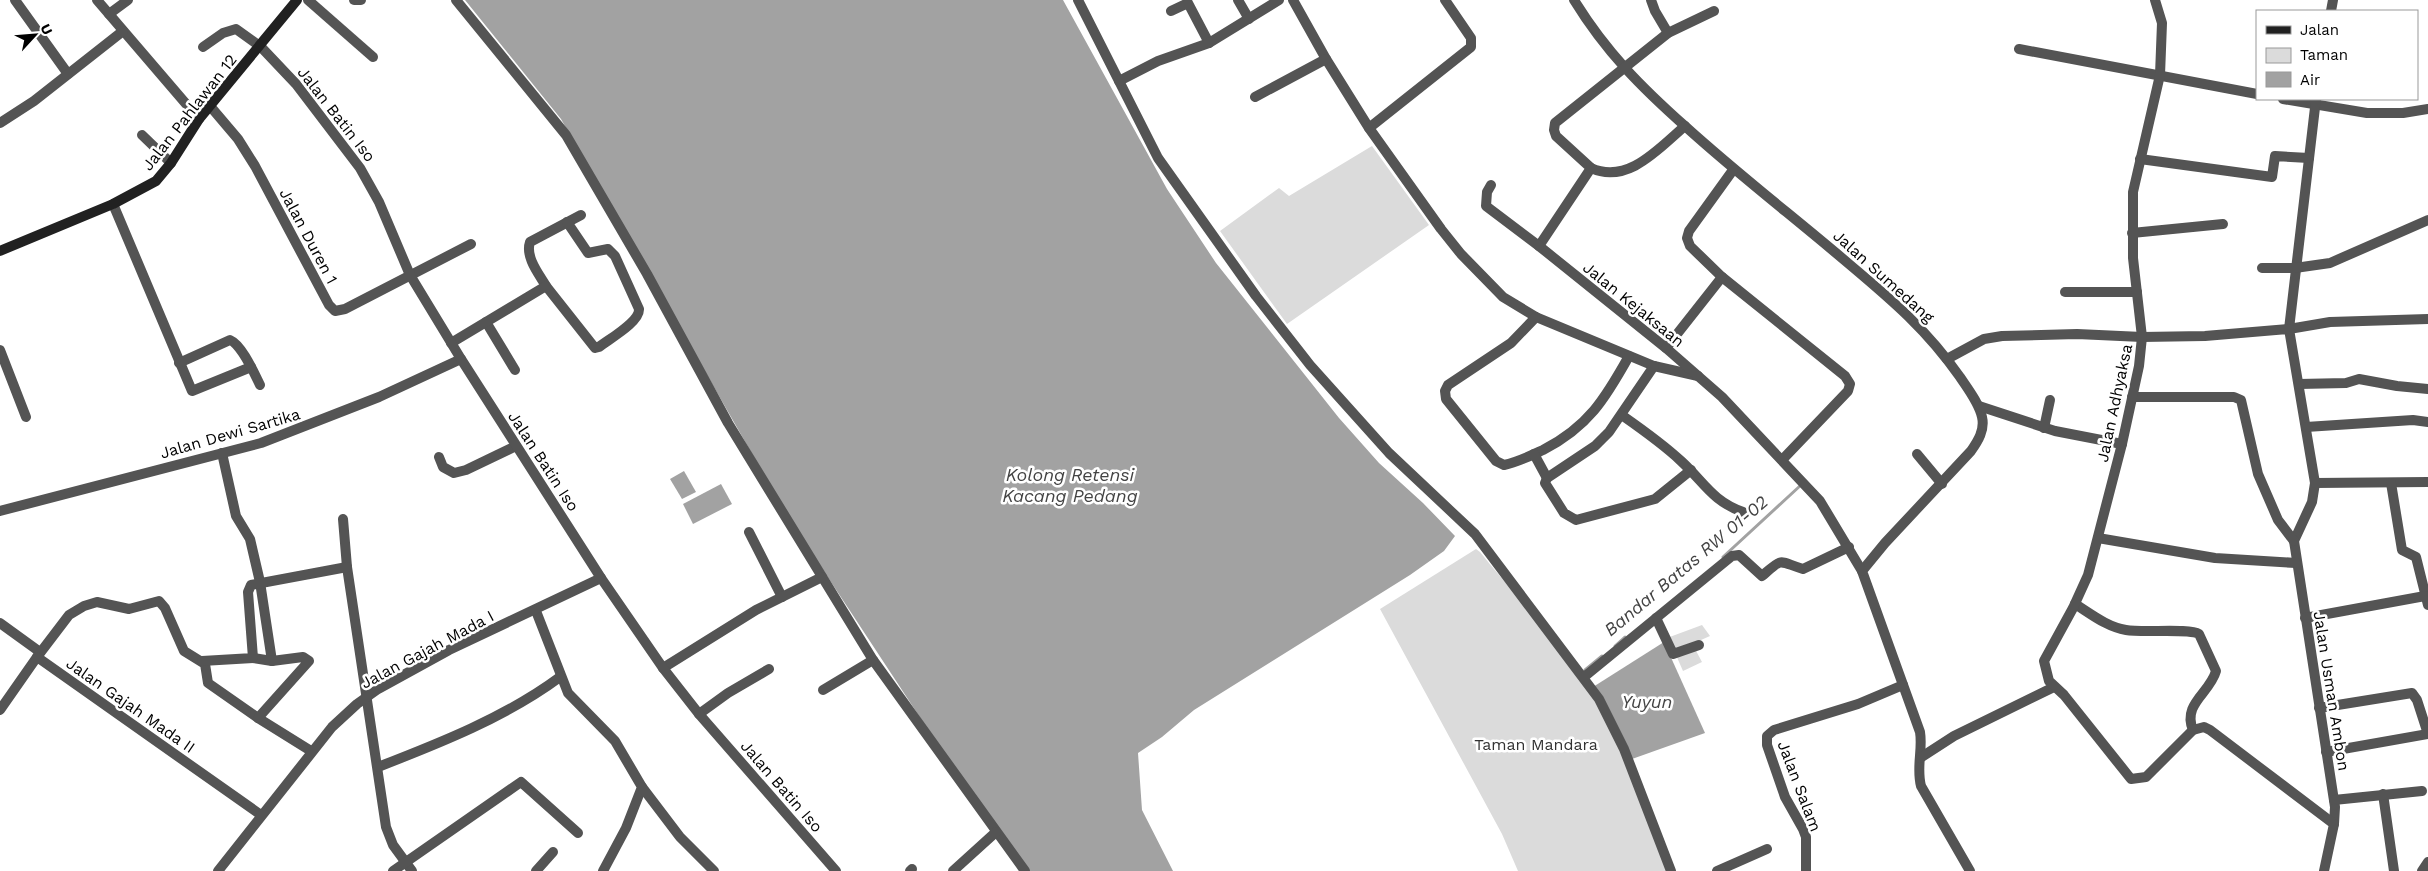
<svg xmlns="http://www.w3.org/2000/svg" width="2428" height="871" viewBox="0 0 2428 871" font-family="'Work Sans',sans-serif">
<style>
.green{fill:#dbdbdb}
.water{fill:#a2a2a2}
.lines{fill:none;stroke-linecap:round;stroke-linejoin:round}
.stream{stroke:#a2a2a2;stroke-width:3}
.minor{stroke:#545454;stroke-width:10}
.tertiary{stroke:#545454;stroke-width:10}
.secondary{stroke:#212121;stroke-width:10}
.labels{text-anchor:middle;stroke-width:5;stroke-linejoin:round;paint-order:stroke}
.street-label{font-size:16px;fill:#000;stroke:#fff}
.park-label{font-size:16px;fill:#323232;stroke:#fff}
.water-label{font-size:18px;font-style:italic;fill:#434343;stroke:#fff}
</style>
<rect width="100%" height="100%" fill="#fff"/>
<g class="green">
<polygon points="1372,146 1429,225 1287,324 1220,231 1279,188 1289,196"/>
<path d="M1476,549L1480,552C1519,600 1565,649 1596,703C1627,755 1645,815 1667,871H1518L1502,834L1380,609Z"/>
<polygon points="1702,625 1710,636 1674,652 1667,638"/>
<polygon points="1694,647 1702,662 1683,671 1676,655"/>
</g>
<g class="water">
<polygon points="465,0 1063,0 1167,189 1216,263 1339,418 1379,463 1423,503 1455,536 1444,551 1410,575 1194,710 1162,737 1138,753 1142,810 1173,871 1028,871 925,725 808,547 755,459 561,119"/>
<polygon points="684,471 696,492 682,499 670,479"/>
<polygon points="721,484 732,504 693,524 683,504"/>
<polygon points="1664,642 1705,733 1632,759 1593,687"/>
</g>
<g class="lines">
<g class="stream">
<polyline points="1723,557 1801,485"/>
<polyline points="1615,646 1625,637"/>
<polyline points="1585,670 1602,656"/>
</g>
<g class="minor">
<polyline points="15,0 68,74"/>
<polyline points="97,0 199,119"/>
<polyline points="308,0 373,57"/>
<polyline points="354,0 361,0"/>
<polyline points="456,0 566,135 647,274 728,423 873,660 1025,871"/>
<polyline points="1078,0 1158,158 1256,296 1310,365 1389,453 1475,534 1599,699 1624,749 1671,871"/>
<polyline points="1238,0 1249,19"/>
<polyline points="1293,0 1326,59 1369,128 1441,229 1461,254 1503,297 1536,317 1654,366 1698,376"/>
<path d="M1574,0C1606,52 1641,87 1686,127C1739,175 1795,218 1849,264C1893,301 1927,330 1960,377C1968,389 1979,403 1982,417C1985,430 1978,441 1971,451L1885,543L1862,571L1920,732C1923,750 1916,767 1921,786L1970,871"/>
<polyline points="1651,0 1655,11 1668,33"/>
<polyline points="1171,11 1188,3 1209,43"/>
<polyline points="1714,11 1668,33 1555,123 1554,130 1556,136 1591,168 1539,246 1666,348 1722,397 1820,501 1862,571"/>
<polyline points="2331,11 2333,0"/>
<polyline points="109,14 128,0"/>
<polyline points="203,47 223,33 236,29 261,47"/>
<polyline points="2019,49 2257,94"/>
<polyline points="1119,81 1158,61 1209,43 1279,0"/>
<polyline points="1255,97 1326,59"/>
<polyline points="2283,99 2367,113 2403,113 2428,109"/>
<polyline points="2316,99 2289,329 2330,322 2428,319"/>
<polyline points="210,106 238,139 255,166 329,305 335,311 345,309 471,244"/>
<polyline points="0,123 34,101 123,31"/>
<polyline points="1369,128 1471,47 1471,38 1445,0"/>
<polyline points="142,135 171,163"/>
<polyline points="2140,159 2272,177 2275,156 2309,158"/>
<path d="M1591,168C1628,185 1659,148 1685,126"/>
<polyline points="1733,170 1689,231 1687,238 1690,246 1722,277 1845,376 1850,384 1848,391 1782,460"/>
<polyline points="1491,185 1487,192 1486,206 1539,246"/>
<polyline points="113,204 192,391 251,367"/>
<polyline points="2132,233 2223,224"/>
<polyline points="2262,268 2295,268 2330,263 2428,220"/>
<path d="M546,286C539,274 525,257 530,242L581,215"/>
<polyline points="2065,292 2137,292"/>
<path d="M1536,317L1511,343L1448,385L1445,391L1446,399L1496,461L1504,465C1518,462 1530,456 1543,450C1588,427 1605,399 1629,356"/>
<polyline points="486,322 515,370"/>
<path d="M451,343L546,286L595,348L599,347C609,339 640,322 639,309L615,256L608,249L588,253L567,222"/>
<polyline points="1666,348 1722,277"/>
<polyline points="0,350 26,417"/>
<polyline points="1947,359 1984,339 2002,336 2077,334 2142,337 2205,336 2289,329 2315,483 2312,502 2294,541 2335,807 2334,824"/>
<path d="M179,363L230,340C242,345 254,373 260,385"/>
<polyline points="1654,366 1609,432 1595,446 1547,478 1545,483 1564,513 1576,520 1655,499 1691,470"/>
<polyline points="2299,384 2346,383 2359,379 2397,386 2428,389"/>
<polyline points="2132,397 2234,397 2241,400 2258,474 2278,520 2294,541"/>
<polyline points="1979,406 2055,431 2122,444"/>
<path d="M1623,416C1643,430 1663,444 1681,461C1704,482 1712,501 1743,512"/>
<polyline points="2306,427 2413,420 2428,422"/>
<polyline points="2044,428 2050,400"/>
<polyline points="222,453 236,516 250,539 260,582 272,661"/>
<polyline points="1534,454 1547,478"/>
<polyline points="1917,454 1942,484"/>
<polyline points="439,457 443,467 454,473 466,470 516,446"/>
<polyline points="2315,483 2428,482"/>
<polyline points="2391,483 2402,550 2416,557 2428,605"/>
<polyline points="0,511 261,443 379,397 461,359"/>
<polyline points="343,519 347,567 386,827 393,845 412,871"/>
<polyline points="749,532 782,597"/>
<polyline points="2098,538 2215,558 2296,563"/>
<path d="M2075,604C2091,614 2107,627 2126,630C2143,633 2189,628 2199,634L2216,671C2210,693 2182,704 2193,730"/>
<polyline points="536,611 568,693 615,741 642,787 626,828 603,871"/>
<polyline points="1656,618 1673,654 1699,645"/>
<polyline points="2305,618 2425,596"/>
<polyline points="0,623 40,652"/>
<polyline points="37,657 69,615 84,606 97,602 129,609 159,601 165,608 184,651 205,664 208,683 258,718 311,751"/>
<polyline points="253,658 272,661 303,657 309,661 258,718"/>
<polyline points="202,661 253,658 248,592 251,585 347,567"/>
<polyline points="663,668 756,610 822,577"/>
<path d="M1584,677L1732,556L1739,555L1762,576C1784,557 1777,561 1803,569L1849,547"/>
<polyline points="823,690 873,660"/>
<polyline points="2319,708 2412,693 2417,700 2428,734"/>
<polyline points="0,710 37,657 261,815"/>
<polyline points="699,714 728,693 769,669"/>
<polyline points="2326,752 2428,734"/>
<polyline points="1920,758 1954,736 2054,687"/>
<path d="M378,767C440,743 506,717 560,677"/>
<polyline points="642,787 680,837 714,871"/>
<polyline points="2383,794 2394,871"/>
<polyline points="2334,800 2422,791"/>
<polyline points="218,871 332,727 357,704 378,689 449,650 601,578"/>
<polyline points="393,871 521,782 578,833"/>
<polyline points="536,871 553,852"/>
<polyline points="910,871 912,869"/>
<polyline points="953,871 996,832"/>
<polyline points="1717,871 1767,849"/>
<polyline points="1806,871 1806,837 1803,829 1785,797 1767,745 1767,736 1774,730 1858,704 1903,685"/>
<polyline points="2422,871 2428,862"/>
</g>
<g class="tertiary">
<polyline points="2155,0 2162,23 2160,75 2133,192 2133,258 2142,337 2139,366 2122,444 2088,575 2073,608 2044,661 2049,681 2064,695 2131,779 2146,777 2193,730 2204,727 2210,730 2334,824 2324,871"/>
<polyline points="261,47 296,84 360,168 379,202 410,275 461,359 601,578 663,668 699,714 836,871"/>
</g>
<polyline class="secondary" points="0,251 113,204 156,181 171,163 199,119 297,0"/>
</g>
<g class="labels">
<g class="street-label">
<text transform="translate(189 112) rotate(-52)" y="6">Jalan Pahlawan 12</text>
<text transform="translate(337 114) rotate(52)" y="6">Jalan Batin Iso</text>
<text transform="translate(309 236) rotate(62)" y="6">Jalan Duren 1</text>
<text transform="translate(1884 276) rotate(42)" y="6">Jalan Sumedang</text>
<text transform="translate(1634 304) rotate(39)" y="6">Jalan Kejaksaan</text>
<text transform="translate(2114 403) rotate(-78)" y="6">Jalan Adhyaksa</text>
<text transform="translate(230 433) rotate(-16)" y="6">Jalan Dewi Sartika</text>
<text transform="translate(544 461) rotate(57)" y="6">Jalan Batin Iso</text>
<text transform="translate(427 649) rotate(-28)" y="6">Jalan Gajah Mada I</text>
<text transform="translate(2332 691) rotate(81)" y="6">Jalan Usman Ambon</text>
<text transform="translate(131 705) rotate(35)" y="6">Jalan Gajah Mada II</text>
<text transform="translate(782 786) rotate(49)" y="6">Jalan Batin Iso</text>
<text transform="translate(1800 786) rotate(69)" y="6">Jalan Salam</text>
</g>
<g class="park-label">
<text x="1536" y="750">Taman Mandara</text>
</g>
<g class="water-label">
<text x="1070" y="481">Kolong Retensi<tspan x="1070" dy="21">Kacang Pedang</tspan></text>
<text transform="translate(1686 566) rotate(-40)" y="6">Bandar Batas RW 01-02</text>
<text x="1647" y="708">Yuyun</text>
</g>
</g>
<rect x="2256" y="10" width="162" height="90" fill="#ffffff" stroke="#999999"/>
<rect x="2266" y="26" width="25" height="8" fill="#212121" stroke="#999999"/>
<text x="2300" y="35" font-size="15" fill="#000000">Jalan</text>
<rect x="2266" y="48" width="25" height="15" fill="#dbdbdb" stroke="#999999"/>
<text x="2300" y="60" font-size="15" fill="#000000">Taman</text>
<rect x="2266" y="72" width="25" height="15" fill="#a2a2a2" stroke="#999999"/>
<text x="2300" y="85" font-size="15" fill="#000000">Air</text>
<g transform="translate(35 35) rotate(64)" stroke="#ffffff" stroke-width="4" paint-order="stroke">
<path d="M0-4L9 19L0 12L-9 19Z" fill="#000000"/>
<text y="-8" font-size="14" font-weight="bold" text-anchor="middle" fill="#000000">U</text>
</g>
</svg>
